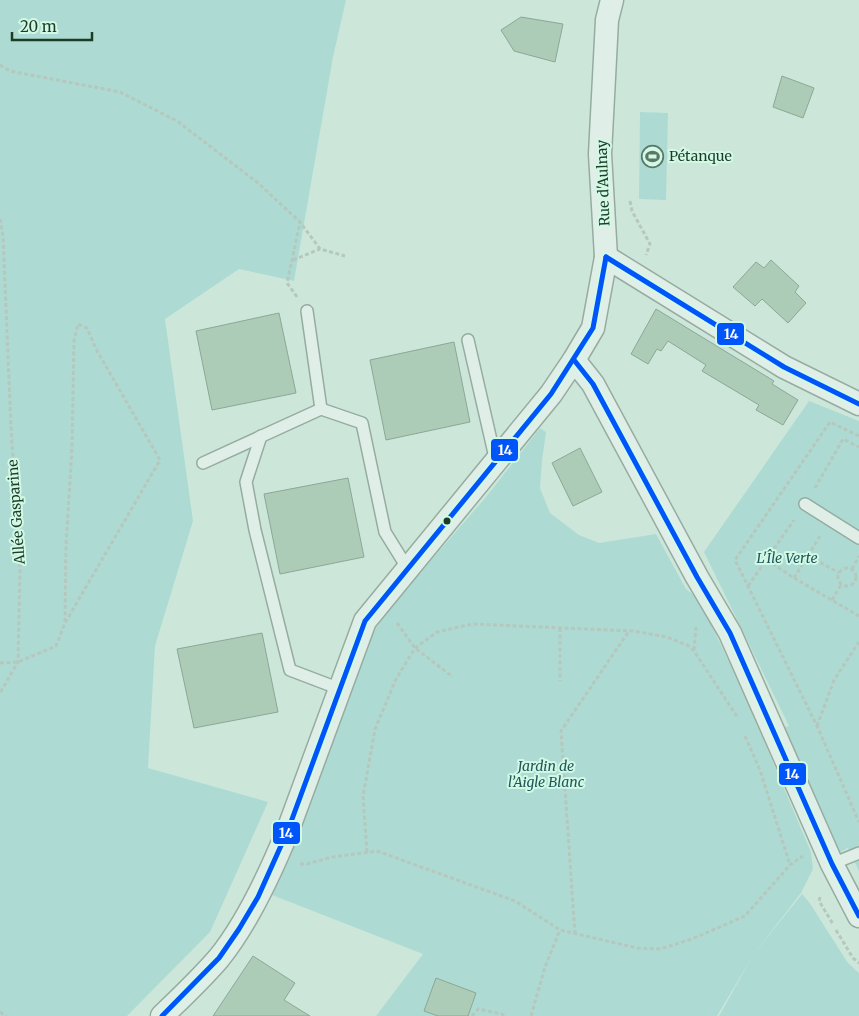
<svg xmlns="http://www.w3.org/2000/svg" width="859" height="1016" viewBox="0 0 859 1016" font-family="Merriweather,serif">
<style>
.green{fill:#addbd3}
.building{fill:#adccb7;stroke:#8ba795}
.lines{fill:none;stroke-linecap:round;stroke-linejoin:round}
.lane-casing{stroke:#96aca0;stroke-width:14}
.street-casing{stroke:#96aca0;stroke-width:25}
.path{stroke:#b6c7bd;stroke-width:3;stroke-dasharray:4 2.5;stroke-linecap:butt}
.lane{stroke:#dfefe7;stroke-width:11}
.street{stroke:#dfefe7;stroke-width:22}
.bus-1-casing{stroke:#d2f9e6;stroke-width:9}
.bus-1{stroke:#0055fa;stroke-width:5}
.bus-dot{fill:#1c3c26;stroke:#d2f9e6;stroke-width:2}
.labels{text-anchor:middle;stroke-width:4;stroke-linejoin:round;paint-order:stroke}
.poi-label{font-size:14px;fill:#1c3c26;stroke:#d2f9e6;text-anchor:start}
.street-label{font-size:14px;fill:#1c3c26;stroke:#d2f9e6}
.park-label{font-size:14px;font-style:italic;fill:#21575a;stroke:#d2f9e6}
.line-badge{stroke:#d2f9e6;stroke-width:2}
.badge-label{font-size:14px;text-anchor:middle;font-weight:bold;fill:#fff}
</style>
<rect width="100%" height="100%" fill="#cce7da"/>
<g class="green">
<polygon points="0,0 346,0 333,57 294,281 239,269 165,319 193,521 155,646 148,768 268,802 210,932 127,1016 0,1016"/>
<polygon points="640,112 668,113 666,200 639,199"/>
<polygon points="809,401 859,421 859,871 848,848 833,856 779,729 789,726 704,552"/>
<polygon points="540,428 546,432 542,461 540,488 550,513 579,535 599,543 656,534 686,589 699,599 741,687 811,852 813,869 801,893 753,955 802,894 809,902 848,963 859,973 859,1016 719,1016 751,959 717,1016 376,1016 423,954 272,895 370,637 392,605 486,497"/>
</g>
<g class="building">
<polygon points="521,17 563,24 555,62 514,51 501,30"/>
<polygon points="782,76 814,88 803,118 773,107"/>
<polygon points="771,260 799,286 795,292 806,303 788,323 762,299 755,306 733,287 756,262 764,268"/>
<polygon points="656,309 774,381 772,384 798,400 783,425 756,410 759,405 702,371 706,365 668,341 661,351 657,349 648,364 631,354"/>
<polygon points="279,313 296,393 212,410 196,331"/>
<polygon points="454,342 470,422 386,440 370,360"/>
<polygon points="580,448 602,492 573,506 552,463"/>
<polygon points="348,478 364,557 280,574 264,494"/>
<polygon points="262,633 278,712 194,728 177,649"/>
<polygon points="253,956 295,983 284,1000 310,1016 213,1016"/>
<polygon points="436,978 476,993 468,1016 438,1016 424,1011"/>
</g>
<g class="lines">
<defs>
<g id="lane">
<polyline points="307,311 321,409"/>
<polyline points="468,340 496,462"/>
<polyline points="261,436 246,482 255,530 290,670 340,689"/>
<polyline points="203,463 321,409 362,423 385,532 408,569"/>
<polyline points="805,504 859,538"/>
<polyline points="832,864 859,853"/>
</g>
<g id="street">
<polyline points="606,257 784,367 859,404"/>
<polyline points="574,360 593,384 697,577 730,633 832,864 859,916"/>
<path d="M162,1016C182,997 201,979 219,958C248,922 270,874 288,830L365,621L551,394L574,360L593,328L606,257L600,154L607,20L612,0"/>
</g>
</defs>
<use href="#lane" class="lane-casing"/>
<use href="#street" class="street-casing"/>
<g class="path">
<polyline points="0,65 10,71 120,92 177,121 258,183 300,222 320,249 345,256"/>
<polyline points="630,201 632,211 650,244 646,255"/>
<polyline points="0,219 3,236 11,427 20,566 18,662 0,693"/>
<polyline points="293,260 320,249"/>
<polyline points="297,297 287,283 300,223"/>
<polyline points="859,436 830,422 735,560 817,726 859,822"/>
<polyline points="815,488 843,439 859,447"/>
<polyline points="809,556 839,573"/>
<polyline points="767,560 794,578 859,616"/>
<circle cx="847" cy="577" r="9"/>
<polyline points="852,569 859,556"/>
<polyline points="794,578 820,536"/>
<polyline points="748,586 794,520"/>
<polyline points="832,600 841,585"/>
<polyline points="397,623 415,648 453,677"/>
<polyline points="560,628 560,681"/>
<polyline points="694,650 696,627"/>
<polyline points="0,663 18,662 56,646 65,623 160,460 96,349 87,328 78,324 74,341 72,448 66,545 65,623"/>
<polyline points="817,726 834,680 859,642"/>
<polyline points="745,736 760,770 790,865"/>
<polyline points="367,852 363,796 375,729 396,679 415,648 437,632 472,624 633,631 667,637 689,646 694,651 738,718"/>
<polyline points="300,864 307,864 332,857 377,851 515,901 560,930 637,948 660,949 692,939 745,916 790,865 803,856"/>
<polyline points="820,897 819,901 833,924"/>
<polyline points="836,930 853,958 859,963"/>
<polyline points="575,934 561,731 629,631"/>
<polyline points="0,1012 6,1016"/>
<polyline points="472,1016 478,1009 502,1014 504,1016"/>
<polyline points="531,1016 545,967 560,930"/>
</g>
<use href="#lane" class="lane"/>
<use href="#street" class="street"/>
<defs>
<g id="bus-1">
<polyline points="606,257 784,367 859,404"/>
<polyline points="574,360 593,384 697,577 730,633 832,864 859,916"/>
<polyline points="162,1016 219,958 239,929 258,897 288,830 365,621 551,394 593,328 606,257"/>
</g>
</defs>
<use href="#bus-1" class="bus-1-casing"/>
<use href="#bus-1" class="bus-1"/>
</g>
<defs>
<symbol id="stadium-ring" viewBox="-11 -11 22 22"><circle r="9.5" fill="#d2f9e6" stroke="#5a7865" stroke-width="1.5"/><path d="M0-5a6.5 5 0 1 0 0 10a6.5 5 0 1 0 0-10ZM-3.5-1.8h7v3.6h-7Z" fill="#5a7865"/></symbol>
</defs>
<g fill-rule="evenodd">
<use href="#stadium-ring" x="640" y="144" width="25" height="25"/>
</g>
<circle class="bus-dot" cx="447" cy="521" r="4.5"/>
<g class="labels">
<g class="poi-label">
<text x="669" y="161">Pétanque</text>
</g>
<g class="street-label">
<text transform="translate(603 183) rotate(-92)" y="5">Rue d'Aulnay</text>
<text transform="translate(16 512) rotate(-94)" y="5">Allée Gasparine</text>
</g>
<g class="park-label">
<text x="787" y="563">L'Île Verte</text>
<text x="546" y="771">Jardin de<tspan x="546" dy="16">l’Aigle Blanc</tspan></text>
</g>
</g>
<g class="line-badge">
<rect x="716" y="322" width="29" height="24" rx="5" fill="#0055fa"/>
<rect x="490" y="438" width="29" height="24" rx="5" fill="#0055fa"/>
<rect x="778" y="762" width="29" height="24" rx="5" fill="#0055fa"/>
<rect x="272" y="821" width="29" height="24" rx="5" fill="#0055fa"/>
</g>
<g class="badge-label">
<text x="731" y="339">14</text>
<text x="505" y="455">14</text>
<text x="792" y="779">14</text>
<text x="286" y="838">14</text>
</g>
<path d="M12 32v8h80v-8" fill="none" stroke="#1c3c26" stroke-width="2.5"/>
<text x="20" y="32" font-size="15" fill="#1c3c26" stroke="#d2f9e6" stroke-width="4" paint-order="stroke">20 m</text>
</svg>
